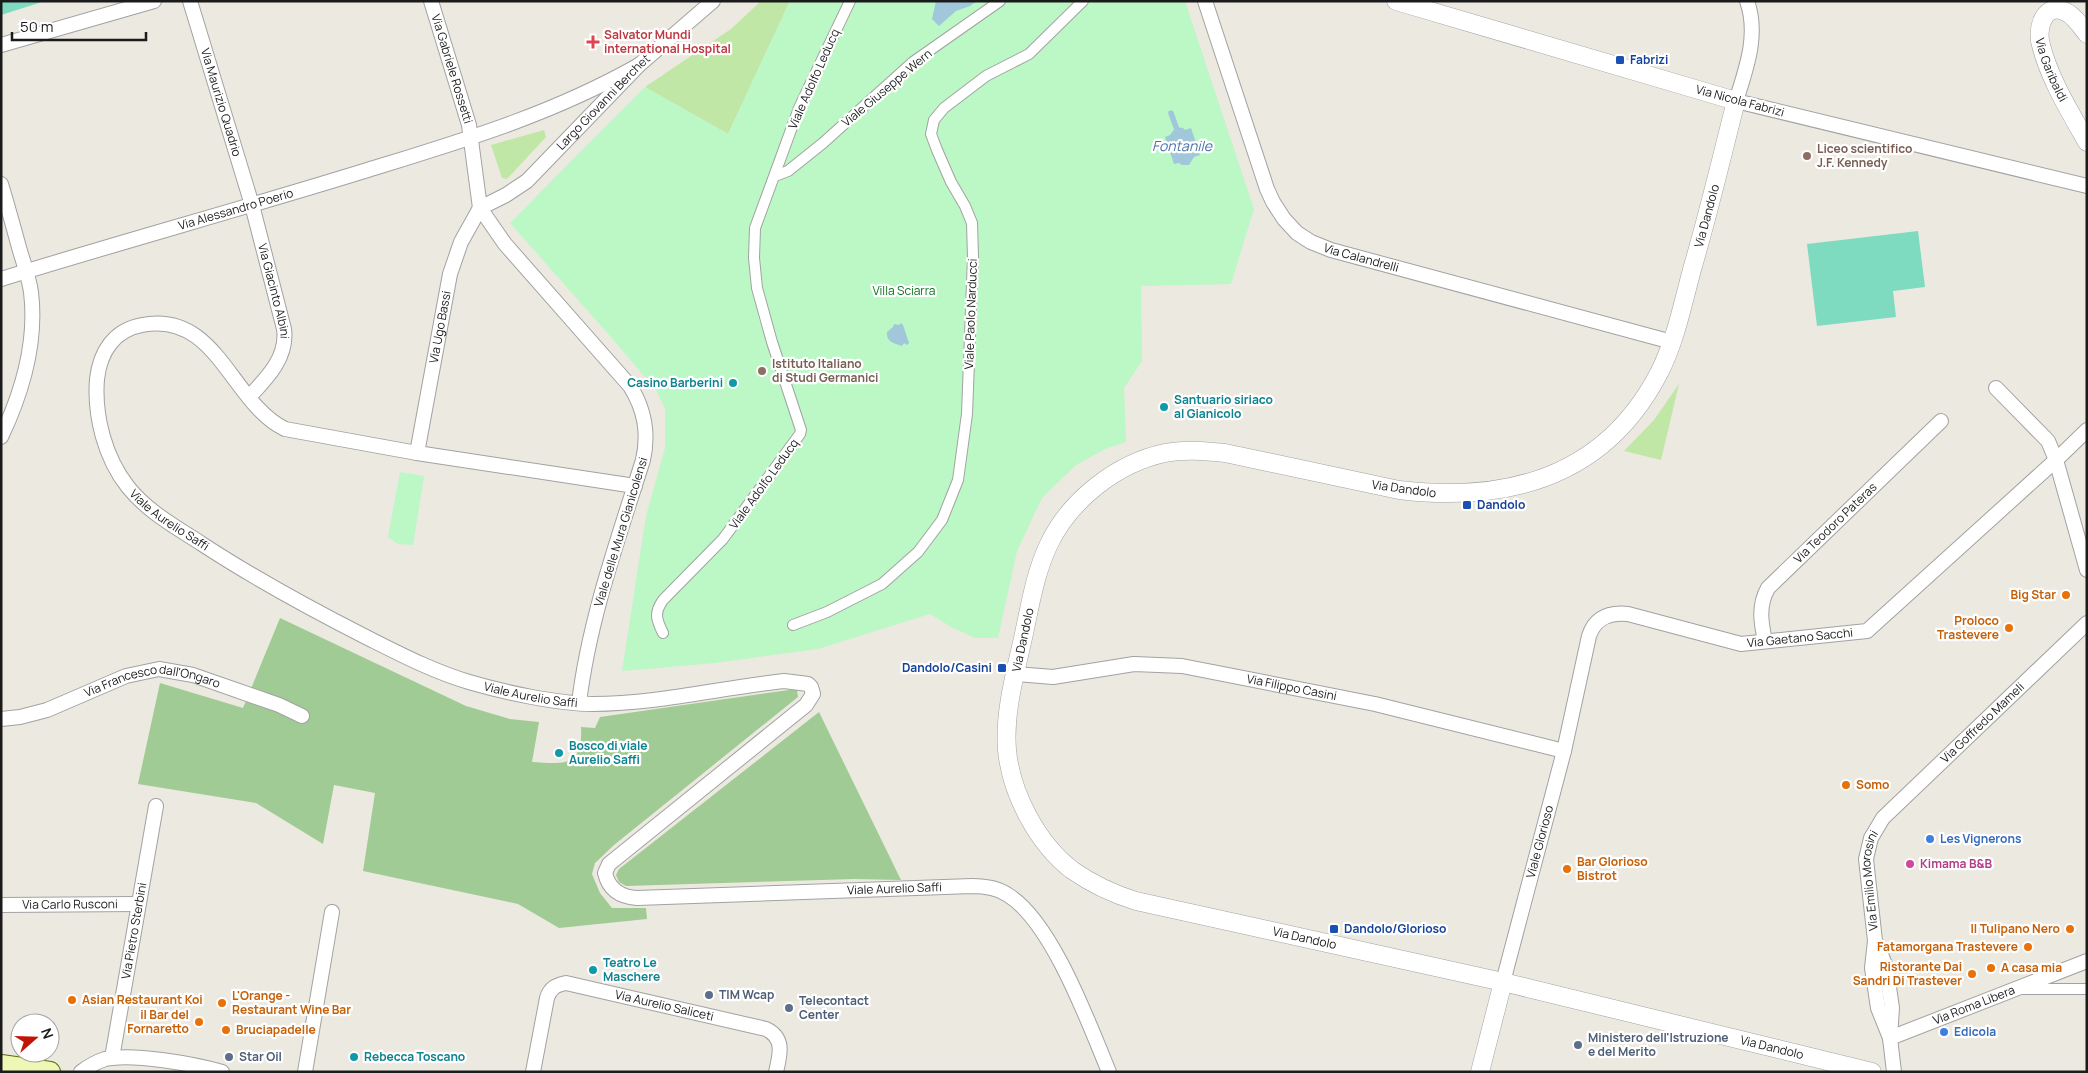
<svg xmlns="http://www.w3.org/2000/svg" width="2088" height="1073" viewBox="0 0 2088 1073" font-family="Manrope,sans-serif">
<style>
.grass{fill:#c0e7a6}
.forest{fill:#a1cb95}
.park{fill:#bcf7c6}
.pitch{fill:#7edbbf}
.water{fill:#a1c8da}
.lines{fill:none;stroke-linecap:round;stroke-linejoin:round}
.stream{stroke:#a1c8da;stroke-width:5.5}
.pedestrian-casing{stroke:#a2a2a2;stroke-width:12}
.minor-casing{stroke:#a2a2a2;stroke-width:16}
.tertiary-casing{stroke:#a2a2a2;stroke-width:19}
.secondary-casing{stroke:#596d07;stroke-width:22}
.pedestrian{stroke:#fff;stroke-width:10}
.minor{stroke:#fff;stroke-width:14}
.tertiary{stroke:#fff;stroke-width:18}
.secondary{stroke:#eef7b3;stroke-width:20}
.health-dot{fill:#e0444e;stroke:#fff;stroke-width:2}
.transit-dot{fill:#1a4fb4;stroke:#fff;stroke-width:2}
.education-dot{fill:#8d6e63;stroke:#fff;stroke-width:2}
.culture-dot{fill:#0f9aa8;stroke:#fff;stroke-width:2}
.food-dot{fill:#e8710a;stroke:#fff;stroke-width:2}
.shop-dot{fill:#3f7fe0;stroke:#fff;stroke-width:2}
.hotel-dot{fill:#d1479c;stroke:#fff;stroke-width:2}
.service-dot{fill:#5c6f8a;stroke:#fff;stroke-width:2}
.labels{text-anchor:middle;stroke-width:4.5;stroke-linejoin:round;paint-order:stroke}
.health-label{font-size:12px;font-weight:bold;fill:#be3a42;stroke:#fff;text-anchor:start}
.transit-label{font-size:12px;font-weight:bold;fill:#164399;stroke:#fff;text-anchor:start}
.street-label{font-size:12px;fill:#1b1b1b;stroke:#fff}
.education-label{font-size:12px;font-weight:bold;fill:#785e54;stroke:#fff;text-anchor:start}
.park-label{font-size:12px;fill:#0d741e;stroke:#fff}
.culture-label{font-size:12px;font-weight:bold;fill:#0d838f;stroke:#fff;text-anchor:start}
.food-label{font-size:12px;font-weight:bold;fill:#c56008;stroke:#fff;text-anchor:end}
.shop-label{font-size:12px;font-weight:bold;fill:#366cbe;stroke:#fff;text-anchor:start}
.hotel-label{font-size:12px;font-weight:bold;fill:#b23c85;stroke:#fff;text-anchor:start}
.service-label{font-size:12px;font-weight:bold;fill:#4e5e75;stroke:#fff;text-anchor:start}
.water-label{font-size:14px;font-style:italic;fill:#4a71a7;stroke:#fff}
</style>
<rect width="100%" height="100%" fill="#ece9e0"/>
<g class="grass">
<polygon points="761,1 790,1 728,134 645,87 731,29"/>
<polygon points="544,130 546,137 507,179 502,178 491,145"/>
<polygon points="1679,384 1661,460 1624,451 1654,420"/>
</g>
<g class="forest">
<path d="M280,618L466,706L510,719L539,722L532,762C565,764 583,767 581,727L595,728L600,717L789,690H797L798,697L614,845L595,863L592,874L600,893L612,908H646L647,919L559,928L518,904L363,871L375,793L334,785L323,844L256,803L138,784L160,683L243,708Z"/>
<polygon points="819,712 901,880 854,879 626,886 619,882 616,875 619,869"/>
</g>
<g class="park">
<polygon points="790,1 1185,1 1254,209 1231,284 1141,286 1142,361 1124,388 1126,442 1105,449 1076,465 1042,498 1017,551 998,638 975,638 951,627 930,614 818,649 715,663 622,671 646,516 665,448 665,408 656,390 617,344 510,223 645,87 728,134"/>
<polygon points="400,472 424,476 413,545 398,544 388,537"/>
</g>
<g class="pitch">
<polygon points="1,1 45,1 1,15"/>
<polygon points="1918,231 1925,287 1893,291 1896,317 1817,326 1807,244"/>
</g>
<g class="water">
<polygon points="936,1 977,1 970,6 956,11 939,26 932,19"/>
<polygon points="1176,127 1183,128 1185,130 1191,128 1200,155 1194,157 1189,165 1182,165 1179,163 1174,164 1165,137 1170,135"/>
<path d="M901,323L903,325L909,343L907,345L904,343L902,346C894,343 886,342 887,332L893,327L894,324L899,325Z"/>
</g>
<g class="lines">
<polyline class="stream" points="1171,113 1176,127"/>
<defs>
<g id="pedestrian">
<polyline points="775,176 788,171 823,143 913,62 1000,1"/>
<polyline points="793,625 827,612 882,584 918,552 942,520 958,480 967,414 973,257 972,223 965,206 951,182 937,150 931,134 934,120 944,108 986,76 1029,54 1083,1"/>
<path d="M663,633C656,619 654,613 663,600L723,539L800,434L801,430L772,342L757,288L754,258L755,228L799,108L850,1"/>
<polyline points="2020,989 2087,989"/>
</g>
<g id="minor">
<path id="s1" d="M190,1L252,205L284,329C288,357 267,378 249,397"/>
<path id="s2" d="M431,1L469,125L480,208L505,244L630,386C645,410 649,433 643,460C618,539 589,620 579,703"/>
<path id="s3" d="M1205,1L1267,189L1273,202L1284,219L1297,233L1311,242L1331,250L1672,342"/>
<path d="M1747,1C1759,35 1746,69 1736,101L2087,186"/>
<polyline points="1,45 154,1"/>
<path d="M1,184C8,207 14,229 20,251C24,264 29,278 31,292C37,341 22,393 1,437"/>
<path id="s4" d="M480,208L506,195L527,181L639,65L713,1"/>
<path id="s5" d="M1,279C121,242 241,209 361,172C458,142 549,116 639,65"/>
<polyline points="1996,388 2048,441 2056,460 2087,570"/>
<path id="s6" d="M417,453L450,274L461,242L480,208"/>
<path id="s7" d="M635,486L417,453L285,429C231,403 217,310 142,325C114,330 100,352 97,379C94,416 105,458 128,487C148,512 176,527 202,544C254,578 309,608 364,636C398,653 432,671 469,682C503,692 558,704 593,704C657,704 720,688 784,681L808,684L811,687L813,694L806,705L609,864L605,873C609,890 621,897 637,898L972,886C984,886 998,888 1008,895C1052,922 1089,1024 1109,1072"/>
<path id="s8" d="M1765,641C1761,622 1758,606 1768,588L1941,421"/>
<path id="s9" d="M1015,674L1053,677L1134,664L1182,666L1375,704L1564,751"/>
<path id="s10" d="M1,719L20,717L47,710L126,676L159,669L193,675L279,705L302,716"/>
<path id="s11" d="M1,905L138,904"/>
<polyline points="1877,944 1886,967 1892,1008 1890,1038 1894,1072"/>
<path id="s12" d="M1503,982L1564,751L1589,636C1595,618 1609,612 1628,614L1741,644L1867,631L2056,460L2087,430"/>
<path id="s13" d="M1890,1038L1878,1008L1872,968L1875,941L1866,859L1871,838L1883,818L2087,623"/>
<path id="s14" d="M1890,1038L2087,961"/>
<path id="s15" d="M112,1058L156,806"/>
<path d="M81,1072C89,1066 96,1062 105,1059C133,1053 194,1064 222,1072"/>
<polyline points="305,1072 332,912"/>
<path id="s16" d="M533,1072L547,998C550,988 556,985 566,983L766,1029C785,1038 780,1055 776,1072"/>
</g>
<g id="tertiary">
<path id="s17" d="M1396,1L1736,101C1722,156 1709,211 1693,266C1683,302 1676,340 1659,373C1605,477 1508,503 1399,490L1225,453C1205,451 1184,449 1165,453C1117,463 1070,500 1049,544C1035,573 1030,606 1023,638C1015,674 1004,713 1007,750C1011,793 1037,843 1072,870C1092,884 1113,894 1136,901L1503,982L1872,1072"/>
<path id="s18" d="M2087,34C2081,26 2074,16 2066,12C2044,1 2036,29 2041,45C2049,78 2070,112 2087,142"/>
<polyline points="1480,1072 1503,982"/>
</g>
<polyline id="secondary" points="1,1065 50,1072"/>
</defs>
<use href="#pedestrian" class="pedestrian-casing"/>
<use href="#minor" class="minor-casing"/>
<use href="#tertiary" class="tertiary-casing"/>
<use href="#secondary" class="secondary-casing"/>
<use href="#pedestrian" class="pedestrian"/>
<use href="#minor" class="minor"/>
<use href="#tertiary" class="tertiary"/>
<use href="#secondary" class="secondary"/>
</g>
<path class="health-dot" d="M590.5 34.5h5v5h5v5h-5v5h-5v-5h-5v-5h5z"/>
<g class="transit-dot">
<rect x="1615" y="55" width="10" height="10" rx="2.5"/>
<rect x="1462" y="500" width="10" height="10" rx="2.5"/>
<rect x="997" y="663" width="10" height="10" rx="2.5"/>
<rect x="1329" y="924" width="10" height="10" rx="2.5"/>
</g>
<g class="education-dot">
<circle cx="1807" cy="156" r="5"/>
<circle cx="762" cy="371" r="5"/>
</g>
<g class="culture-dot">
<circle cx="733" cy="383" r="5"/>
<circle cx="1164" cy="407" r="5"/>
<circle cx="559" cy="753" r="5"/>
<circle cx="593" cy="970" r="5"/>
<circle cx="354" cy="1057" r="5"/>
</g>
<g class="food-dot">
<circle cx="2066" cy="595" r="5"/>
<circle cx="2009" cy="628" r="5"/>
<circle cx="1846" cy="785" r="5"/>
<circle cx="1567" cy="869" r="5"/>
<circle cx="2070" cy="929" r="5"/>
<circle cx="2028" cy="947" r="5"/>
<circle cx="1991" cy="968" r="5"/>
<circle cx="1972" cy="974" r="5"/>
<circle cx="72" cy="1000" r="5"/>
<circle cx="222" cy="1003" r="5"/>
<circle cx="199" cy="1022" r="5"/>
<circle cx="226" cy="1030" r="5"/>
</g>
<g class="shop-dot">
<circle cx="1930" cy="839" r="5"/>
<circle cx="1944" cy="1032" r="5"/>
</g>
<circle class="hotel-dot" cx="1910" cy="864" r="5"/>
<g class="service-dot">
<circle cx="709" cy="995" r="5"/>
<circle cx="789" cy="1008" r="5"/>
<circle cx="1578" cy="1045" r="5"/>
<circle cx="229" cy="1057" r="5"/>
</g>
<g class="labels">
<g class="health-label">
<text x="604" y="39">Salvator Mundi<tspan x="604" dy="14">international Hospital</tspan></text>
</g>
<g class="transit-label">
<text x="1630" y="64">Fabrizi</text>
<text x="1477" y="509">Dandolo</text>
<text x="992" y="672" text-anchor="end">Dandolo/Casini</text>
<text x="1344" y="933">Dandolo/Glorioso</text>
</g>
<g class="street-label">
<text dy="4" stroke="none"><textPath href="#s18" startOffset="111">Via Garibaldi</textPath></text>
<text dy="4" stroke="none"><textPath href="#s2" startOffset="71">Via Gabriele Rossetti</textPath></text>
<text transform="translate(814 79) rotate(-66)" y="4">Viale Adolfo Leducq</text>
<text transform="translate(887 88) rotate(-40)" y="4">Viale Giuseppe Wern</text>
<text transform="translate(1740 101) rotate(15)" y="4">Via Nicola Fabrizi</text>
<text dy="4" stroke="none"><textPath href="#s1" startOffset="106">Via Maurizio Quadrio</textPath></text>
<text dy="4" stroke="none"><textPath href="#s4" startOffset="164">Largo Giovanni Berchet</textPath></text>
<text dy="4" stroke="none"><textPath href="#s5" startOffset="245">Via Alessandro Poerio</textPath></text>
<text transform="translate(1707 216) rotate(-75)" y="4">Via Dandolo</text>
<text dy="4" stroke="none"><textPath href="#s3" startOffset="321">Via Calandrelli</textPath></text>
<text dy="4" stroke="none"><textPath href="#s1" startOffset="302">Via Giacinto Albini</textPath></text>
<text transform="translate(971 314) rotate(-88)" y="4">Viale Paolo Narducci</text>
<text dy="4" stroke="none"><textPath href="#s6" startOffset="128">Via Ugo Bassi</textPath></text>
<text transform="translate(764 484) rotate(-54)" y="4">Viale Adolfo Leducq</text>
<text transform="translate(1404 489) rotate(8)" y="4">Via Dandolo</text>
<text dy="4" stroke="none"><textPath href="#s7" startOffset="785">Viale Aurelio Saffi</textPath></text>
<text dy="4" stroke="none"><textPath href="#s8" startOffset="148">Via Teodoro Pateras</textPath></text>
<text transform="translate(621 532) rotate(-73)" y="4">Viale delle Mura Gianicolensi</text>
<text dy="4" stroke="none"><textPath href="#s12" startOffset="582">Via Gaetano Sacchi</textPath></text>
<text transform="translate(1023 640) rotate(-78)" y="4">Via Dandolo</text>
<text dy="4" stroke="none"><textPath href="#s9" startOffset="280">Via Filippo Casini</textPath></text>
<text dy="4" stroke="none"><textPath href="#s10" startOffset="159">Via Francesco dall'Ongaro</textPath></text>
<text dy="4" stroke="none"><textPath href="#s7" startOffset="1190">Viale Aurelio Saffi</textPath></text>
<text dy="4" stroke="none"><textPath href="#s13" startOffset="365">Via Goffredo Mameli</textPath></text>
<text dy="4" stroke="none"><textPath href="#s12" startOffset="145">Viale Glorioso</textPath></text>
<text dy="4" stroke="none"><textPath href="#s13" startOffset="161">Via Emilio Morosini</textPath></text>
<text dy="4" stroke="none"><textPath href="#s7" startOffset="2059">Viale Aurelio Saffi</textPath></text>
<text dy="4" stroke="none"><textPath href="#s11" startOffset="69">Via Carlo Rusconi</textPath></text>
<text dy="4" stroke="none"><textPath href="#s15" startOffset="129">Via Pietro Sterbini</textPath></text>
<text dy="4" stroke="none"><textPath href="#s17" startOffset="1929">Via Dandolo</textPath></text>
<text dy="4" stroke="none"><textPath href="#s16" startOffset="202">Via Aurelio Saliceti</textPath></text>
<text dy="4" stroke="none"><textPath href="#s14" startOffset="90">Via Roma Libera</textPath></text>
<text dy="4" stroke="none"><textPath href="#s17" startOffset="2409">Via Dandolo</textPath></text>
</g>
<g class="education-label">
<text x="1817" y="153">Liceo scientifico<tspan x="1817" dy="14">J.F. Kennedy</tspan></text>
<text x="772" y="368">Istituto Italiano<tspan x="772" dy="14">di Studi Germanici</tspan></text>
</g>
<g class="park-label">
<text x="904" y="295">Villa Sciarra</text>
</g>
<g class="culture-label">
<text x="723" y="387" text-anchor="end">Casino Barberini</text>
<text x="1174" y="404">Santuario siriaco<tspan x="1174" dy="14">al Gianicolo</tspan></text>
<text x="569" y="750">Bosco di viale<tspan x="569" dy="14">Aurelio Saffi</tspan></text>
<text x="603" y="967">Teatro Le<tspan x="603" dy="14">Maschere</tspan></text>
<text x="364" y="1061">Rebecca Toscano</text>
</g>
<g class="food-label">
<text x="2056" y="599">Big Star</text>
<text x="1999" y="625">Proloco<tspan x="1999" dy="14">Trastevere</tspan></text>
<text x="1856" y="789" text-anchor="start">Somo</text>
<text x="1577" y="866" text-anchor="start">Bar Glorioso<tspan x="1577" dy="14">Bistrot</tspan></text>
<text x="2060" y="933">Il Tulipano Nero</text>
<text x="2018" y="951">Fatamorgana Trastevere</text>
<text x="1962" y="971">Ristorante Dai<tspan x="1962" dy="14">Sandri Di Trastever</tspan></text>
<text x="2001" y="972" text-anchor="start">A casa mia</text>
<text x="232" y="1000" text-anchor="start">L'Orange -<tspan x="232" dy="14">Restaurant Wine Bar</tspan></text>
<text x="82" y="1004" text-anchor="start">Asian Restaurant Koi</text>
<text x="189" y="1019">il Bar del<tspan x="189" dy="14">Fornaretto</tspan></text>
<text x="236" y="1034" text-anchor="start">Bruciapadelle</text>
</g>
<g class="shop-label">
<text x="1940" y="843">Les Vignerons</text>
<text x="1954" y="1036">Edicola</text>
</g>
<g class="hotel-label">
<text x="1920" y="868">Kimama B&amp;B</text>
</g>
<g class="service-label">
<text x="719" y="999">TIM Wcap</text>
<text x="799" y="1005">Telecontact<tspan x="799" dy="14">Center</tspan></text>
<text x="1588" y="1042">Ministero dell'Istruzione<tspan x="1588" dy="14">e del Merito</tspan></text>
<text x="239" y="1061">Star Oil</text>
</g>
<g class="water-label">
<text x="1182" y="151">Fontanile</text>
</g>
</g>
<rect width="2088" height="1073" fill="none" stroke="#1b1b1b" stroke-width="5"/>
<g transform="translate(35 1038) rotate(70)"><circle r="24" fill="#ffffff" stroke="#a4a4a4"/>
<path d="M0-4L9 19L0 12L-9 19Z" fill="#c11404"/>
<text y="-8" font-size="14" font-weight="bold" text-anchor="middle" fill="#1b1b1b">N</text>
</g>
<path d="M12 32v8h134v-8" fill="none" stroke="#1b1b1b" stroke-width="2.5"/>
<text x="20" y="32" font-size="15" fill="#1b1b1b" stroke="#ffffff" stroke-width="4" paint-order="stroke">50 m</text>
</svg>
